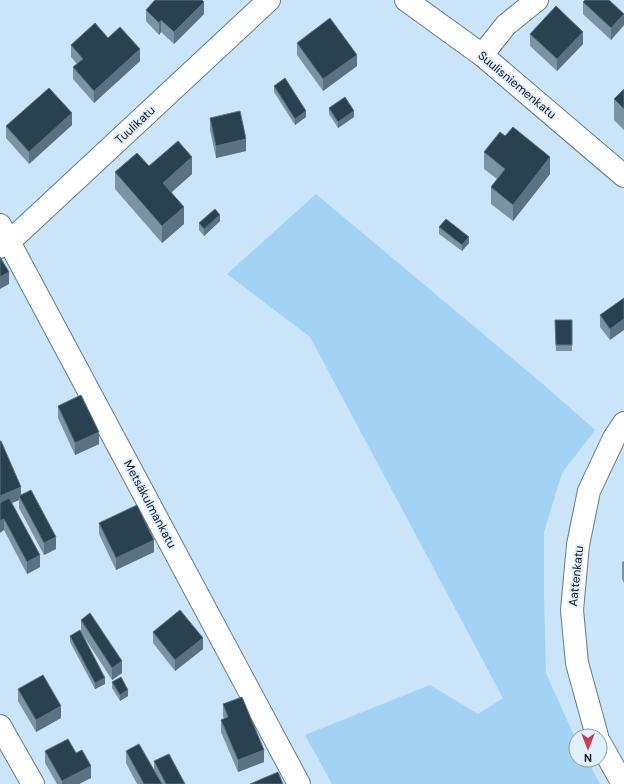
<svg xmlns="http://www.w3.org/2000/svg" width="624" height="784" viewBox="0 0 624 784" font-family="'DM Sans',sans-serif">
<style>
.green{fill:#a2d3f5}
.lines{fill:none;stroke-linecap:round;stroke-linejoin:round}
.minor-casing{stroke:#637b8c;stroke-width:24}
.minor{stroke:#fff;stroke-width:22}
.wall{fill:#7a93a5}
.shaded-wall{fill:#5a7283}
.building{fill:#2a4151;stroke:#5a7283}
.labels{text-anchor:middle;stroke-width:4;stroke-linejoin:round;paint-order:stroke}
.street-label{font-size:12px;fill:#0b141b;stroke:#e0f1fc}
</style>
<rect width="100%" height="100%" fill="#cae5f9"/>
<polygon class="green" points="316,194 544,385 595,430 562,473 544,532 544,596 546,673 576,740 576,760 587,760 600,784 332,784 305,735 430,685 478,714 503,698 310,337 227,274"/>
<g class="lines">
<defs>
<g id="minor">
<polyline points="406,0 482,55 624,176"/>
<polyline points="482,55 506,25 537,0"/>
<polyline points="0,225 299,784"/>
<polyline points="0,247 9,242 269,0"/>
<polyline points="0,726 33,784"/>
<polyline points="597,736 577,663 572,610 578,545 589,491 614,438 624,423"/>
<polyline points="600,743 623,784"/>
</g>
</defs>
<use href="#minor" class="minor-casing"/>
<use href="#minor" class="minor"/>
</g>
<g class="wall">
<polygon points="583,2 624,25 611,40 583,14"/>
<polygon points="146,10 204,14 174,44 161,32 159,35 146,21"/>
<polygon points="530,34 583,44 557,71 530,46"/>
<polygon points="108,38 140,61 94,103 73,79 73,67 77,64 71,57 71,45"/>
<polygon points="297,43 357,66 323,91 297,55"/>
<polygon points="274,86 306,117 295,125 274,92"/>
<polygon points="624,89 624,130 614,120 614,99"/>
<polygon points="329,108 354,117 338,128 329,114"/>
<polygon points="210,118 246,151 216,158 210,130"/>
<polygon points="72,125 29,164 6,138 6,126"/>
<polygon points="484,152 550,174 513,221 491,204 491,187 497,179 484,169"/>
<polygon points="149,166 192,174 171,192 184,224 162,243 115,189 115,172"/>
<polygon points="220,221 204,236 199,230 199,223"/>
<polygon points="439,227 469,243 462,251 439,234"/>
<polygon points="624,298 610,340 600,327 600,315"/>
<polygon points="555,320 572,320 572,351 556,351"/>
<polygon points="58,406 99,444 75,455 58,418"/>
<polygon points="0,441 21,495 56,549 44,555 19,508 19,500 12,503 40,567 27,574 4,530"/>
<polygon points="99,523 154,552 116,570 99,534"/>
<polygon points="624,561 624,583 622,579 622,562"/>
<polygon points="81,620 122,673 112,680 81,632 105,684 95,689 70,642 70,636 81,632"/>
<polygon points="153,632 203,649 175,671 153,643"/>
<polygon points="112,682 128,696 120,701 112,688"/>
<polygon points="18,689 61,718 36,732 18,701"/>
<polygon points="223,704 264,762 238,772 221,732 221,720 224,719 223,716"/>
<polygon points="45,751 76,753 91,778 79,784 57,784 45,763"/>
<polygon points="126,751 154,770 154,761 185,784 137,784 126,763"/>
</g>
<g class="shaded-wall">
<polygon points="204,2 204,14 174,44 174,32"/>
<polygon points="624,14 624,25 611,40 611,28"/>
<polygon points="161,20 161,32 159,35 159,23"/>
<polygon points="583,32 583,44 557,71 557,59"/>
<polygon points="140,49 140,61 94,103 94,91"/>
<polygon points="357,55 357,66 323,91 323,79"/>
<polygon points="306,111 306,117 295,125 295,119"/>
<polygon points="354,111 354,117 338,128 338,122"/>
<polygon points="72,113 72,125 29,164 29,152"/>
<polygon points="246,139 246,151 216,158 216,146"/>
<polygon points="192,157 192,174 163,200 163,183"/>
<polygon points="550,157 550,174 513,221 513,205"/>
<polygon points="184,207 184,224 162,243 162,226"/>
<polygon points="220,215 220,221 204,236 204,229"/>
<polygon points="469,237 469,243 462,251 462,245"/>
<polygon points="9,272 9,284 0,289 0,277"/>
<polygon points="624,319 624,330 610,340 610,329"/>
<polygon points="99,432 99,444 75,455 75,443"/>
<polygon points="21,487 21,499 19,496 19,500 0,508 0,496"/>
<polygon points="4,519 4,530 0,533 0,521"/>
<polygon points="56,537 56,549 44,555 44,543"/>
<polygon points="154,540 154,552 116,570 116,558"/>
<polygon points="40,555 40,567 27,574 27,562"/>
<polygon points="203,638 203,649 175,671 175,660"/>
<polygon points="122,661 122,673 112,680 112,668"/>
<polygon points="105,678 105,684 95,689 95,683"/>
<polygon points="128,690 128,696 120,701 120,695"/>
<polygon points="61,706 61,718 36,732 36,720"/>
<polygon points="264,750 264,762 238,772 238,760"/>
<polygon points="91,766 91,778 79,784 62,784 62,781"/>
</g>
<g class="building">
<polygon points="155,0 202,0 204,2 174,32 161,20 159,23 146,10"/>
<polygon points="585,0 609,0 624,14 611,28 583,2"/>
<polygon points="556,6 583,32 557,59 530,34"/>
<polygon points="330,18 357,55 323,79 297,43"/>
<polygon points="95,23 108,38 120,27 140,49 94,91 73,67 83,59 71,45"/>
<polygon points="285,78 306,111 295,119 274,86"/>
<polygon points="49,88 72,113 29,152 6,126"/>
<polygon points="624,89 624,109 614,99"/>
<polygon points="345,97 354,111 338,122 329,108"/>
<polygon points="240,111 246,139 216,146 210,118"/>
<polygon points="513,127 550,157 513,205 491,187 505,169 484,152 500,132 505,136"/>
<polygon points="178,141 192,157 163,183 184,207 162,226 115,172 137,153 149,166"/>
<polygon points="215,209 220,215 204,229 199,223"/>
<polygon points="446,219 469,237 462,245 439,227"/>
<polygon points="0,257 9,272 0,277"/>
<polygon points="624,298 624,319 610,329 600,315"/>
<polygon points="555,320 572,320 572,345 556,345"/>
<polygon points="81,395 99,432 75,443 58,406"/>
<polygon points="0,441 1,441 21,487 0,496"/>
<polygon points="31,490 56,537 44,543 19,496"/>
<polygon points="9,498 40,555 27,562 4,519 0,521 0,503"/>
<polygon points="137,505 154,540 116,558 99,523"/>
<polygon points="180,610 203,638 175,660 153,632"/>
<polygon points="90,613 122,661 112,668 81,620"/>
<polygon points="80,630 105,678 95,683 70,636"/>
<polygon points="43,675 61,706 36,720 18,689"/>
<polygon points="121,677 128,690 120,695 112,682"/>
<polygon points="242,697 264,750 238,760 221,720 228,717 223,704"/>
<polygon points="68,739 76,753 82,750 91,766 62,781 45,751"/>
<polygon points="139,744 162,784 144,784 126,751"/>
<polygon points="169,754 185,784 166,784 154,761"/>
<polygon points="278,772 283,784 250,784"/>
</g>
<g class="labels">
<g class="street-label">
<text transform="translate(517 85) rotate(40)" y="4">Suulisniemenkatu</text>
<text transform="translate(135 125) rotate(-43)" y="4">Tuulikatu</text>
<text transform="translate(150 504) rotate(62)" y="4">Metsäkulmankatu</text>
<text transform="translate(576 576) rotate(-84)" y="4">Aattenkatu</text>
</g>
</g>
<g transform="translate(588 748) rotate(180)"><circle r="19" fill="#e0f1fc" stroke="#8b99a2"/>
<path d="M0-3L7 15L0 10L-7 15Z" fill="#cc3c56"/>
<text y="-6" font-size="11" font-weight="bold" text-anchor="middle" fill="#0b141b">N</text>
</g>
</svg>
